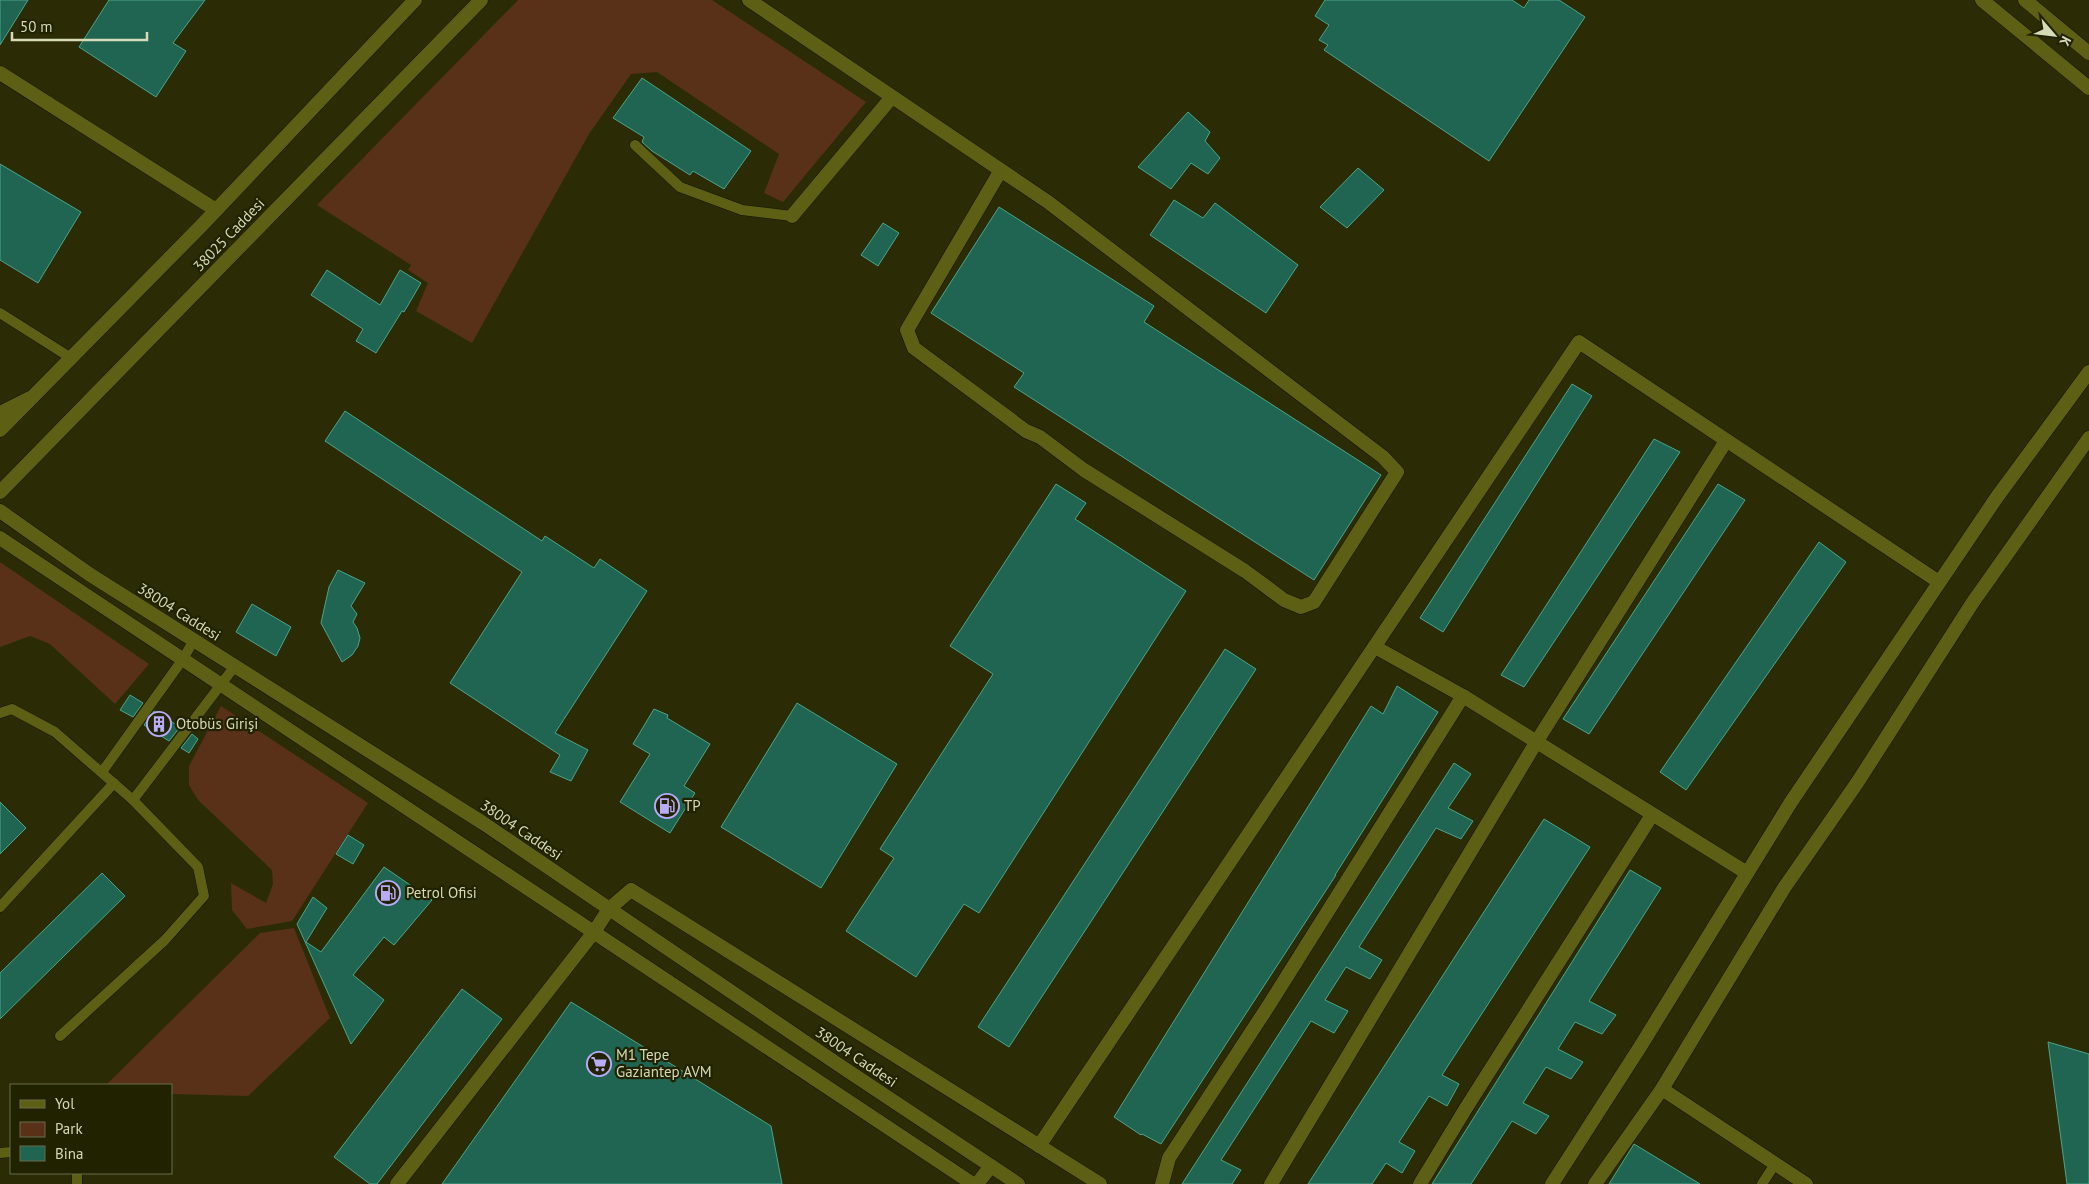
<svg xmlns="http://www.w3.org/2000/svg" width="2089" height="1184" viewBox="0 0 2089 1184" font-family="'PT Sans',sans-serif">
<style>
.green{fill:#583118}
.building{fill:#1f6552;stroke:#4ca48b}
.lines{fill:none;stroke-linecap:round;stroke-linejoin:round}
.service-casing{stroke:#131401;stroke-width:11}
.minor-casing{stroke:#131401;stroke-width:15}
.tertiary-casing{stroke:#131401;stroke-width:15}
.secondary-casing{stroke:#131401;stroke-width:15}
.service{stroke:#5c5f14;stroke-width:10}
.minor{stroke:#5c5f14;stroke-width:14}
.tertiary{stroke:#5c5f14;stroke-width:14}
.secondary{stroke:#5c5f14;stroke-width:14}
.labels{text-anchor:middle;stroke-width:4.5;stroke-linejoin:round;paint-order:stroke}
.street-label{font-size:15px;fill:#d6dab7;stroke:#212200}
.poi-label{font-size:15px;fill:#d6dab7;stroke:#212200;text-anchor:start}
</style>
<rect width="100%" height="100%" fill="#2b2c06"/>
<g class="green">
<polygon points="518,0 712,0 866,102 783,202 764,193 779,154 657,72 631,74 589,134 472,343 416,311 428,283 408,270 411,265 317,205"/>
<polygon points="0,562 149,664 115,704 50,644 30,636 0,647"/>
<polygon points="221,706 368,803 292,921 247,929 232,910 231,883 266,903 273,884 272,870 198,800 189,785 189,766"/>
<polygon points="294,928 330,1018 248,1096 171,1094 171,1085 106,1085 260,933"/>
</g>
<g class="building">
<polygon points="0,0 28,0 0,45"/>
<polygon points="109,0 205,0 173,43 186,51 156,97 79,47"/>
<polygon points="1325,0 1512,0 1524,8 1529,0 1559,0 1585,17 1489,161 1324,50 1328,45 1319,40 1329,25 1315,16"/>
<polygon points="642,78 751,151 724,189 693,171 690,175 652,151 642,142 644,137 613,118"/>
<polygon points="1188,112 1210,132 1205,141 1220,158 1208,174 1191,163 1171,189 1138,167"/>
<polygon points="0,164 81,212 38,283 0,260"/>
<polygon points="1358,168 1384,190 1347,228 1320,207"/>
<polygon points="1174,200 1203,218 1215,203 1298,265 1266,313 1150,235"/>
<polygon points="999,207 1154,306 1144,322 1381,475 1314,580 1014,387 1024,373 931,313"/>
<polygon points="883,223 899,233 878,266 861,255"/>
<polygon points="327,270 380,305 400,270 421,283 404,312 402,311 376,353 356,341 363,329 311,295"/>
<polygon points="1572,384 1592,396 1443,632 1420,618"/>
<polygon points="345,411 542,541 545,536 594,568 600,559 647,591 555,733 588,750 571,781 550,772 560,755 450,683 522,572 325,441"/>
<polygon points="1654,439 1680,452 1524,687 1501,675"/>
<polygon points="1056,484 1086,503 1075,519 1186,591 979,913 964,904 916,977 846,931 894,858 880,849 993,674 950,646"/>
<polygon points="1718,484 1745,500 1589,734 1563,719"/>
<polygon points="1819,542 1846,562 1686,790 1660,772"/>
<polygon points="338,570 365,583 351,606 357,614 353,622 357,628 360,638 358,646 352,655 342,662 321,623 329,587"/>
<polygon points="252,604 291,627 276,656 236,632"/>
<polygon points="1225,649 1256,669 1009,1047 978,1027"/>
<polygon points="1397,686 1438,712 1335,875 1336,875 1161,1144 1142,1134 1141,1135 1114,1117 1371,706 1383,714"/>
<polygon points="130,695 143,703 133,717 120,710"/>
<polygon points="797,703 897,764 821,888 721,827"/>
<polygon points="654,709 668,715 667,718 710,744 684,786 695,793 670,833 620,802 650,754 633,744"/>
<polygon points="154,711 180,727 169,741 144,725"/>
<polygon points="192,734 198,739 189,753 181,748"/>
<polygon points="1454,763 1471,774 1448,808 1473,821 1461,839 1436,828 1359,947 1382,960 1370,979 1346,967 1325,1000 1348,1011 1334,1033 1311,1021 1221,1160 1241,1170 1232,1184 1182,1184"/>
<polygon points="0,802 26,828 0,854"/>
<polygon points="1544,819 1590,847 1442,1075 1459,1084 1447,1106 1429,1096 1399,1142 1415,1151 1402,1173 1386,1163 1372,1184 1308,1184"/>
<polygon points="348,835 364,845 353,864 336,854"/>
<polygon points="384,867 432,900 394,945 384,937 353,975 384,1000 351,1044 297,924 313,897 327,908 306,942 321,952"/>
<polygon points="1630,870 1661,888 1589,1001 1616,1015 1602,1034 1575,1022 1558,1049 1583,1062 1571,1079 1546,1067 1523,1103 1549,1116 1536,1134 1512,1121 1471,1184 1432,1184"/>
<polygon points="102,873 125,896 0,1019 0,973"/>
<polygon points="462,989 502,1019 377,1184 370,1184 334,1157"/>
<polygon points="571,1002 771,1126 782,1184 442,1184"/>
<polygon points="2048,1042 2089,1054 2089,1184 2067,1184"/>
<polygon points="1634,1144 1700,1184 1609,1184"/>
</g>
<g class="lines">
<defs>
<g id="service">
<polyline points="635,145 680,187 742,210 792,216"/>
<polyline points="0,313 71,358"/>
<polyline points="0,713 12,709 55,732 133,800 198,867 204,896 165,940 60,1036"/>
<polyline points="102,772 183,659 194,640"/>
<polyline points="133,800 235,666"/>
<polyline points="0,907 114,783"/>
<polyline points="0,1153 11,1152"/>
<polyline points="77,1173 77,1184"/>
<polyline points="1762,1184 1775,1164"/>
</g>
<g id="minor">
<polyline points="749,0 1048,202 1383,457 1397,472 1314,602 1301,607 1284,600 1245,571 1084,470 1040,437 1026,431 914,348 907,330 1001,170"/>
<polyline points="1982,0 2089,88"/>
<polyline points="2025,0 2089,53"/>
<polyline points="0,73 216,210"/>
<polyline points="792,216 892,97"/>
<polyline points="1375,647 1463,696 1747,873"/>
<polyline points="1662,1089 1806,1184"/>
<polyline points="1039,1146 1579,342 1939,582"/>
<polyline points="397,1184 594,932 609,909 631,890 1100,1184"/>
<polyline points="1162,1184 1169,1158 1269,1005 1463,696"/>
<polyline points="1271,1184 1537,741 1726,441"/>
<polyline points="1420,1184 1466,1108 1652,815"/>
</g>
<g id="tertiary">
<polyline points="0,413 30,398"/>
<polyline points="0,511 89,574 483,823 836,1063 1018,1184"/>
<polyline points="0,538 973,1184"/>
<polyline points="977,1184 991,1166"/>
<polyline points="1552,1184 1640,1047 1791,802 1997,497 2089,372"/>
<polyline points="1595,1184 1662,1089 1784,888 1857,783 1973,602 2089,438"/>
</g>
<g id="secondary">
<polyline points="0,430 202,225 415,0"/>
<polyline points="0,492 481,0"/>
</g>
</defs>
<use href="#service" class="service-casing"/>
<use href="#minor" class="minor-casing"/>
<use href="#tertiary" class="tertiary-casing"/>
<use href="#secondary" class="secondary-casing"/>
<use href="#service" class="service"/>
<use href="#minor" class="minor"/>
<use href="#tertiary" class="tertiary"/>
<use href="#secondary" class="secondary"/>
</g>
<defs>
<symbol id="building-ring" viewBox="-11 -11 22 22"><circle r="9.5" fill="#212200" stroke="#b8abf7" stroke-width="1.5"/><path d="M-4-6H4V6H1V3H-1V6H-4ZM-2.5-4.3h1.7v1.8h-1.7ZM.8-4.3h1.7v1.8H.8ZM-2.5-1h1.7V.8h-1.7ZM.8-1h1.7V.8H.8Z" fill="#b8abf7"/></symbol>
<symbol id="fuel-ring" viewBox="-11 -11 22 22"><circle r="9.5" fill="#212200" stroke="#b8abf7" stroke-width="1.5"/><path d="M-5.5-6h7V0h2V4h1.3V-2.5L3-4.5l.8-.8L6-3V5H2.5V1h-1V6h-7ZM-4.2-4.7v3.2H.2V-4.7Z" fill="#b8abf7"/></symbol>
<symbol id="supermarket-ring" viewBox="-11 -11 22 22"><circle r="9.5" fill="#212200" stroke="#b8abf7" stroke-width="1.5"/><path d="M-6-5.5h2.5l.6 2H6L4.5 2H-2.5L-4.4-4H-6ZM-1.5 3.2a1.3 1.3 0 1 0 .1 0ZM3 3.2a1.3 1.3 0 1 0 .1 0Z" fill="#b8abf7"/></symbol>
</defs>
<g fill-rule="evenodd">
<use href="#building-ring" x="145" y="710" width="28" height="28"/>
<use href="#fuel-ring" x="653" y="792" width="28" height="28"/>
<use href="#fuel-ring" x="374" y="879" width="28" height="28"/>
<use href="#supermarket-ring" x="585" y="1050" width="28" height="28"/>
</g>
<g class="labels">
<g class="street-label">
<text transform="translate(229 235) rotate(-46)" y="5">38025 Caddesi</text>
<text transform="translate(179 612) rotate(32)" y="5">38004 Caddesi</text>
<text transform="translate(521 830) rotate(34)" y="5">38004 Caddesi</text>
<text transform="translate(856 1057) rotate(34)" y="5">38004 Caddesi</text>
</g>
<g class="poi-label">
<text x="176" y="729">Otobüs Girişi</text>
<text x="684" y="811">TP</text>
<text x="406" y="898">Petrol Ofisi</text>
<text x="616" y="1060">M1 Tepe<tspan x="616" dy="17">Gaziantep AVM</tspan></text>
</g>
</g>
<rect x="10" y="1084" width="162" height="90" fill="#212200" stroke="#696c49"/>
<rect x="20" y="1100" width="25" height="8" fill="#5c5f14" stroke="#696c49"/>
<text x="55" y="1109" font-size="15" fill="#d6dab7">Yol</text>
<rect x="20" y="1122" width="25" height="15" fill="#583118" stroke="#696c49"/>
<text x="55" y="1134" font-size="15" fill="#d6dab7">Park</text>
<rect x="20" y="1146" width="25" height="15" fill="#1f6552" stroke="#696c49"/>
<text x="55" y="1159" font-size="15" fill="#d6dab7">Bina</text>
<g transform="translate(2054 35) rotate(118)" stroke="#212200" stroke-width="4" paint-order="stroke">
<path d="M0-4L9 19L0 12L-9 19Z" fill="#d6dab7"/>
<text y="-8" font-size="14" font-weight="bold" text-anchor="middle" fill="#d6dab7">K</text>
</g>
<path d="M12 32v8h135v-8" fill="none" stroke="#d6dab7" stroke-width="2.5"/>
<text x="20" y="32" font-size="15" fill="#d6dab7" stroke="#212200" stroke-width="4" paint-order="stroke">50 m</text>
</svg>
